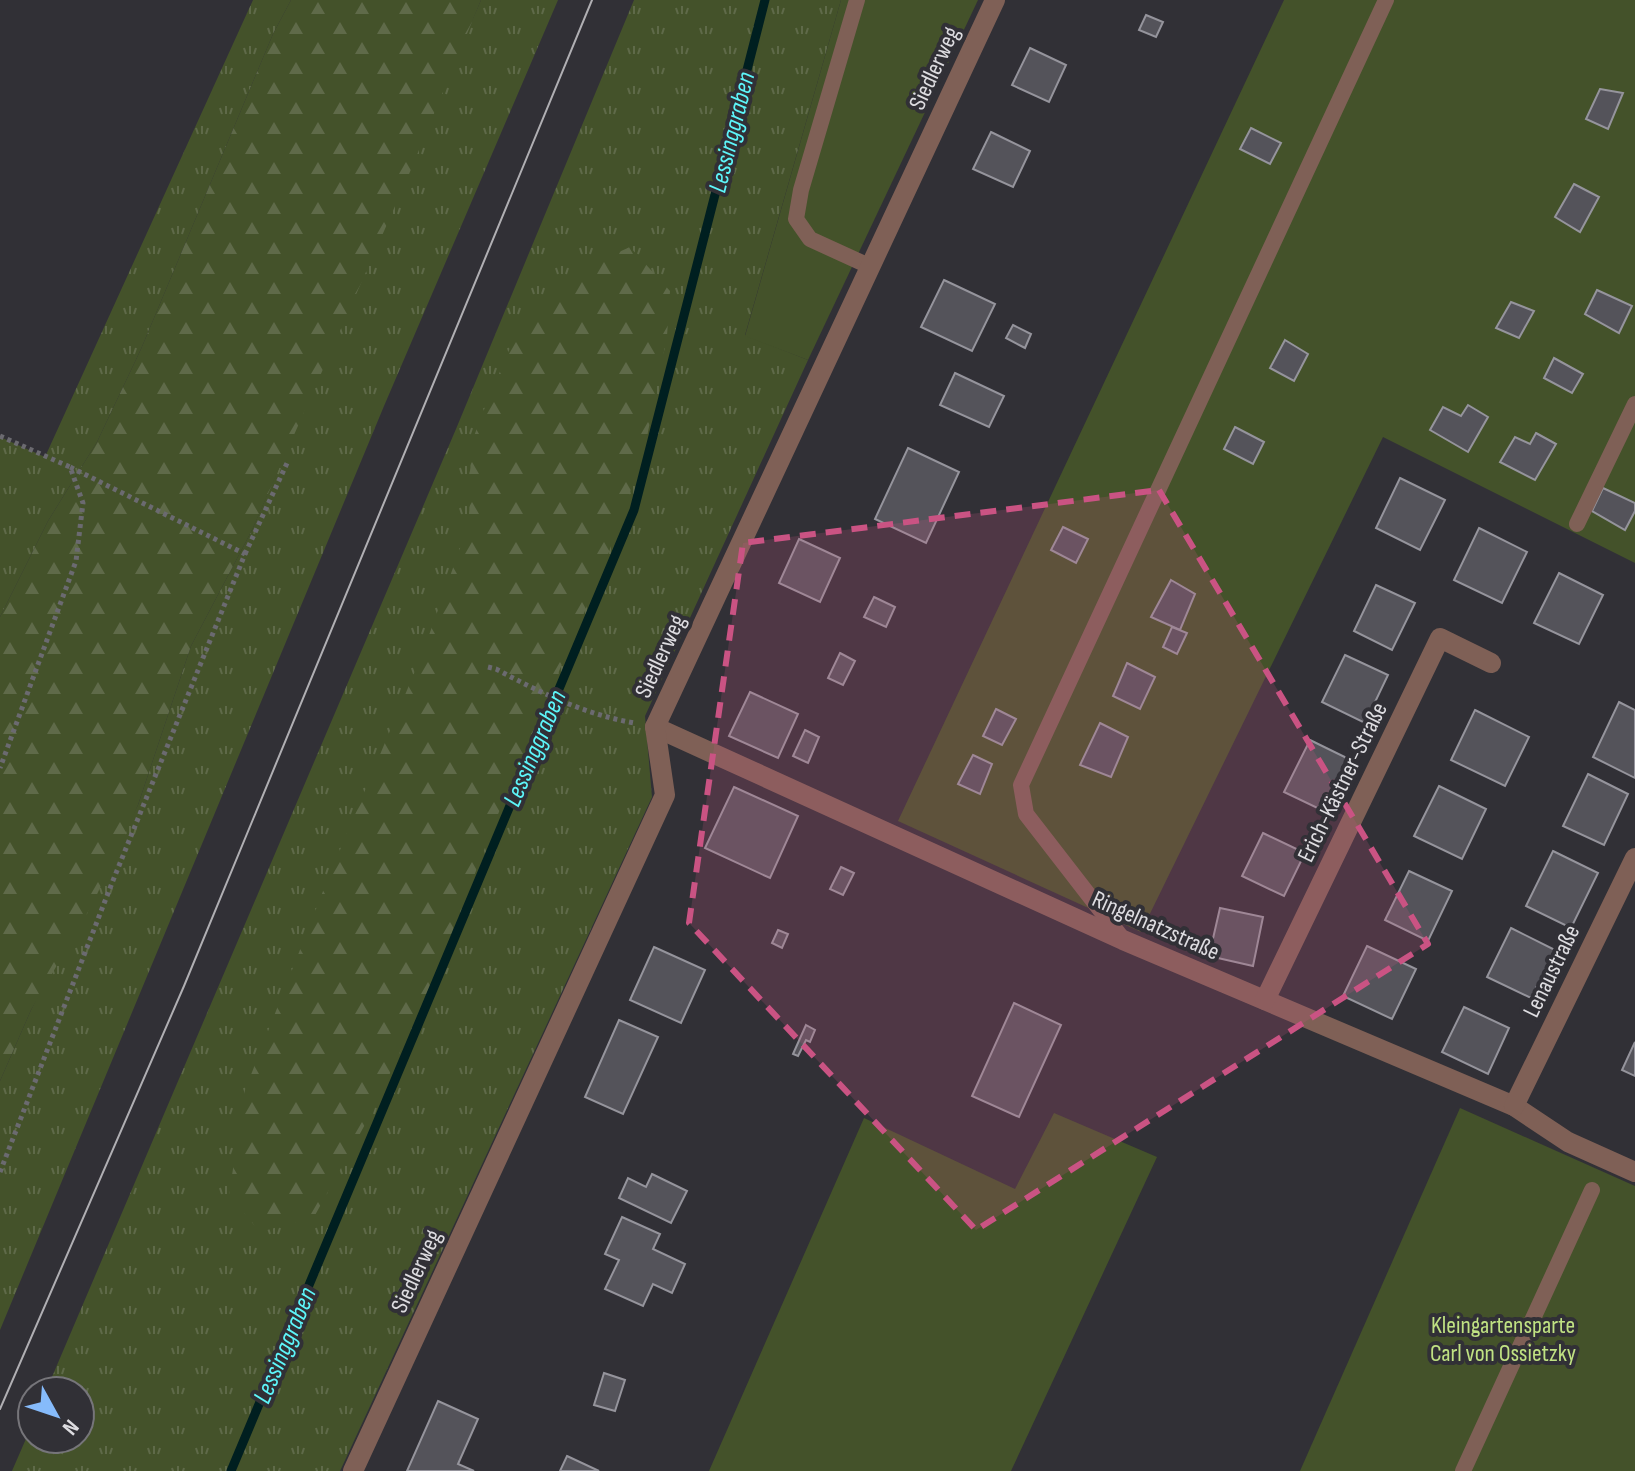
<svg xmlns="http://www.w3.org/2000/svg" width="1635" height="1471" viewBox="0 0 1635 1471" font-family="'Sofia Sans Condensed',sans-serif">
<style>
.grass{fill:url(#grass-tufts)}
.forest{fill:url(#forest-firs)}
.garden{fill:#44522a}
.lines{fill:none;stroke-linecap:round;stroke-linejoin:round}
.stream{stroke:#001f20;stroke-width:9}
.building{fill:#54535a;stroke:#95949c;stroke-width:2}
.path{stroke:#6b6a70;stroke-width:5;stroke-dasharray:4 4;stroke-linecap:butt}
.lane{stroke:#7f6056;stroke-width:16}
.street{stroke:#7f6056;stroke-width:20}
.tram{stroke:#b0afb3;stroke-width:2}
.marked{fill:#ca5383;fill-opacity:0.2;stroke:#ca5383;stroke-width:6;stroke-dasharray:16 10;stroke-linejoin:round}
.labels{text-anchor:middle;stroke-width:8;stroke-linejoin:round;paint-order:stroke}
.street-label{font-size:24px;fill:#dddce0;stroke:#313036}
.park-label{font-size:24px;fill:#c0e283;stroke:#313036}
.water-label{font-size:26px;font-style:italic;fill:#5df5f9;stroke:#313036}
</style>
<defs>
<pattern id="grass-tufts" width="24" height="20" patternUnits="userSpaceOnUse" patternTransform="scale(2)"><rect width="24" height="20" fill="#44522a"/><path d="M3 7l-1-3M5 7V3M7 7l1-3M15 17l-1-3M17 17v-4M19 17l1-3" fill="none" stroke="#5f6a49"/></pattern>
<pattern id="forest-firs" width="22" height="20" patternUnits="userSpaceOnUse" patternTransform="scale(2)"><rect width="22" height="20" fill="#44522a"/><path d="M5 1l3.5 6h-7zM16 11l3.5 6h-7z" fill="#5f6a49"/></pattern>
</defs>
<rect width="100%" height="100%" fill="#313036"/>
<g class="grass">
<polygon points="253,0 291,0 273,34 141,349 97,442 48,521 0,617 0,437 45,457"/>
<polygon points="481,0 558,0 384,406 0,1330 0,1081 31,1010 138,805 191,646 252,530"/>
<polygon points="634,0 841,0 745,335 808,360 645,716 652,797 340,1471 12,1471 32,1425 32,1439 80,1439 80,1391 46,1391 456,429"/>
</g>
<g class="forest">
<polygon points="291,0 481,0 407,179 252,530 191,646 138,805 93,903 31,1010 0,1081 0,617 48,521 97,442 141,349 273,34"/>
<polygon points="630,247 670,291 667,336 644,452 603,569 504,799 435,976 373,1110 314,1217 260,1232 229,1195 245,1090 327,881 423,652 469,523 471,444 487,402 516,334 572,273"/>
</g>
<g class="garden">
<polygon points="841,0 978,0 808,360 745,336"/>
<polygon points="1284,0 1635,0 1635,563 1383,437 1141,932 898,821"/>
<polygon points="1460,1108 1635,1186 1635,1471 1300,1471"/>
<polygon points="1054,1113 1157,1157 1011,1471 709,1471 864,1118 1015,1189"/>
</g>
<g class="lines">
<polyline class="stream" points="231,1471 634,510 765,0"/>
</g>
<g class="building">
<polygon points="1146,15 1163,22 1156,37 1139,30"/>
<polygon points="1030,48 1066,65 1049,102 1012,85"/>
<polygon points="1600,89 1623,93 1608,129 1586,119"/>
<polygon points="1251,128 1281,143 1270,164 1240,149"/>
<polygon points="991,132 1030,151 1013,187 973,169"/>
<polygon points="1574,184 1599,197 1580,232 1555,217"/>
<polygon points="944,280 995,304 972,351 921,327"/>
<polygon points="1597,290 1632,306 1619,333 1585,314"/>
<polygon points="1511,302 1534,311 1519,338 1496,328"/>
<polygon points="1013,325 1031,334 1025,348 1006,338"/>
<polygon points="1285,340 1308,354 1294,381 1270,368"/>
<polygon points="1554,358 1583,374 1572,393 1544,378"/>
<polygon points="955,373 1004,396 989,427 940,405"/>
<polygon points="1468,405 1488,417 1468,452 1430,430 1443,407 1461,416"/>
<polygon points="1235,427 1264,442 1253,464 1224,449"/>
<polygon points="1536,433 1556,444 1535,480 1500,462 1515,437 1530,444"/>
<polygon points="908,448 959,472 926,543 875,519"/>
<polygon points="1400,478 1445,500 1420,550 1376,528"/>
<polygon points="1603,488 1635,503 1635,511 1625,530 1592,511"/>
<polygon points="1063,527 1088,539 1076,563 1051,550"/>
<polygon points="1479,528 1527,552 1502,603 1454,580"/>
<polygon points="799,539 840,558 820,602 779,583"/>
<polygon points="1559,573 1603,595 1579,644 1534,623"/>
<polygon points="1171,580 1195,594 1180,630 1151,617"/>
<polygon points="1376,585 1415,603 1392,650 1354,631"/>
<polygon points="874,597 895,607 886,627 864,617"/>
<polygon points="1172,627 1187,633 1177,654 1163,647"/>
<polygon points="840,653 855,661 843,685 828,678"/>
<polygon points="1345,655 1388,675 1365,723 1322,702"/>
<polygon points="1127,663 1155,677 1140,709 1113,696"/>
<polygon points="750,692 798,714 778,758 729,736"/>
<polygon points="1619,702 1635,710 1635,778 1593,757"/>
<polygon points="996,709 1016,719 1002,745 983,736"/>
<polygon points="1475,710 1529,737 1505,786 1451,760"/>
<polygon points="1100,723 1128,737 1111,777 1080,765"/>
<polygon points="805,730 819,737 808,763 793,756"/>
<polygon points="1310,740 1357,763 1332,815 1284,792"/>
<polygon points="973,755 992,764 980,794 958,784"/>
<polygon points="1588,774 1628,794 1604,845 1563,826"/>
<polygon points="1439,786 1486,809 1462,859 1414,836"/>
<polygon points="734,787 798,816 770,878 705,848"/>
<polygon points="1263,833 1305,853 1284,896 1242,876"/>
<polygon points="1553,851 1598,873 1571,928 1526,906"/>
<polygon points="841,867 854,873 843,895 830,889"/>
<polygon points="1409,871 1452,891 1428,941 1385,920"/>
<polygon points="1220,908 1263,917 1253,966 1209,956"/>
<polygon points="1511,928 1555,950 1531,998 1487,977"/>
<polygon points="778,930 788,934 782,948 772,943"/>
<polygon points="1367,946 1416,969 1392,1019 1343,996"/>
<polygon points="654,947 705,970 681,1023 630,1000"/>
<polygon points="1014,1003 1061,1025 1019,1117 972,1096"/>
<polygon points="1464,1007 1509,1028 1488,1074 1442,1052"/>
<polygon points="619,1020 658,1037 623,1114 585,1097"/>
<polygon points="806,1025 815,1030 810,1042 806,1040 798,1056 793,1054"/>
<polygon points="1635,1042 1635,1076 1622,1070"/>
<polygon points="652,1174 687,1191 671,1223 619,1198 628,1178 646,1187"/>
<polygon points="622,1217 660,1234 653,1249 685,1264 672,1293 653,1284 643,1306 605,1289 619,1260 605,1254"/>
<polygon points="604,1373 625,1380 615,1411 594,1405"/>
<polygon points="438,1401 478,1419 458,1464 474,1471 407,1471"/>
<polygon points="567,1456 599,1471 560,1471"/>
</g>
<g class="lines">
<g class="path">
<polyline points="0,436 70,467 83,503 76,561 0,768"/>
<polyline points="245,554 288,461"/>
<path d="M488,667L496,669C541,693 584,714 634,723"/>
<polyline points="0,1172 112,883 245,554 70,467"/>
</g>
<g class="lane">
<polyline points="857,0 801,190 796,219 810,239 869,266"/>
<polyline points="1577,524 1635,404"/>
<polyline points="1122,938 1026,814 1021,785 1386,0"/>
<polyline points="1463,1471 1592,1190"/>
</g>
<g class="street">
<polyline points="655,727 1123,940 1514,1106 1568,1142 1635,1172"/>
<polyline points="1265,1000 1440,638 1491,663"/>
<polyline points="1514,1106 1635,858"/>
<polyline points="353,1471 665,795 655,727 995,0"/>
</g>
<polyline class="tram" points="0,1409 184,986 592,0"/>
</g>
<path class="marked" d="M1159,490L1428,944L976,1230L689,923L743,543Z"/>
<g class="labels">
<g class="street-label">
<text transform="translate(934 68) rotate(-65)" y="8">Siedlerweg</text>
<text transform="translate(660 656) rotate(-65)" y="8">Siedlerweg</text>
<text transform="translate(1342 782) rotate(-64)" y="8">Erich-Kästner-Straße</text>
<text transform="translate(1156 925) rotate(24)" y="8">Ringelnatzstraße</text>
<text transform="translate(1551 971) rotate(-64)" y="8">Lenaustraße</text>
<text transform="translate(416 1271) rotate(-65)" y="8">Siedlerweg</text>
</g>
<g class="park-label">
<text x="1503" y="1333">Kleingartensparte<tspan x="1503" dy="28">Carl von Ossietzky</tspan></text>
</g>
<g class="water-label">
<text transform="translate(731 132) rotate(-76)" y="9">Lessinggraben</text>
<text transform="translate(534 748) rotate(-67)" y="9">Lessinggraben</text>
<text transform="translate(284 1345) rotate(-67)" y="9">Lessinggraben</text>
</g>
</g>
<g transform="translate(56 1415) rotate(130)"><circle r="38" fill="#313036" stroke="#76757a" stroke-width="2"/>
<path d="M0-6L14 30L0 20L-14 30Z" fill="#86bbfb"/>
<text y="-12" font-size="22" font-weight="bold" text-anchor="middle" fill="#dddce0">N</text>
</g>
</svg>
